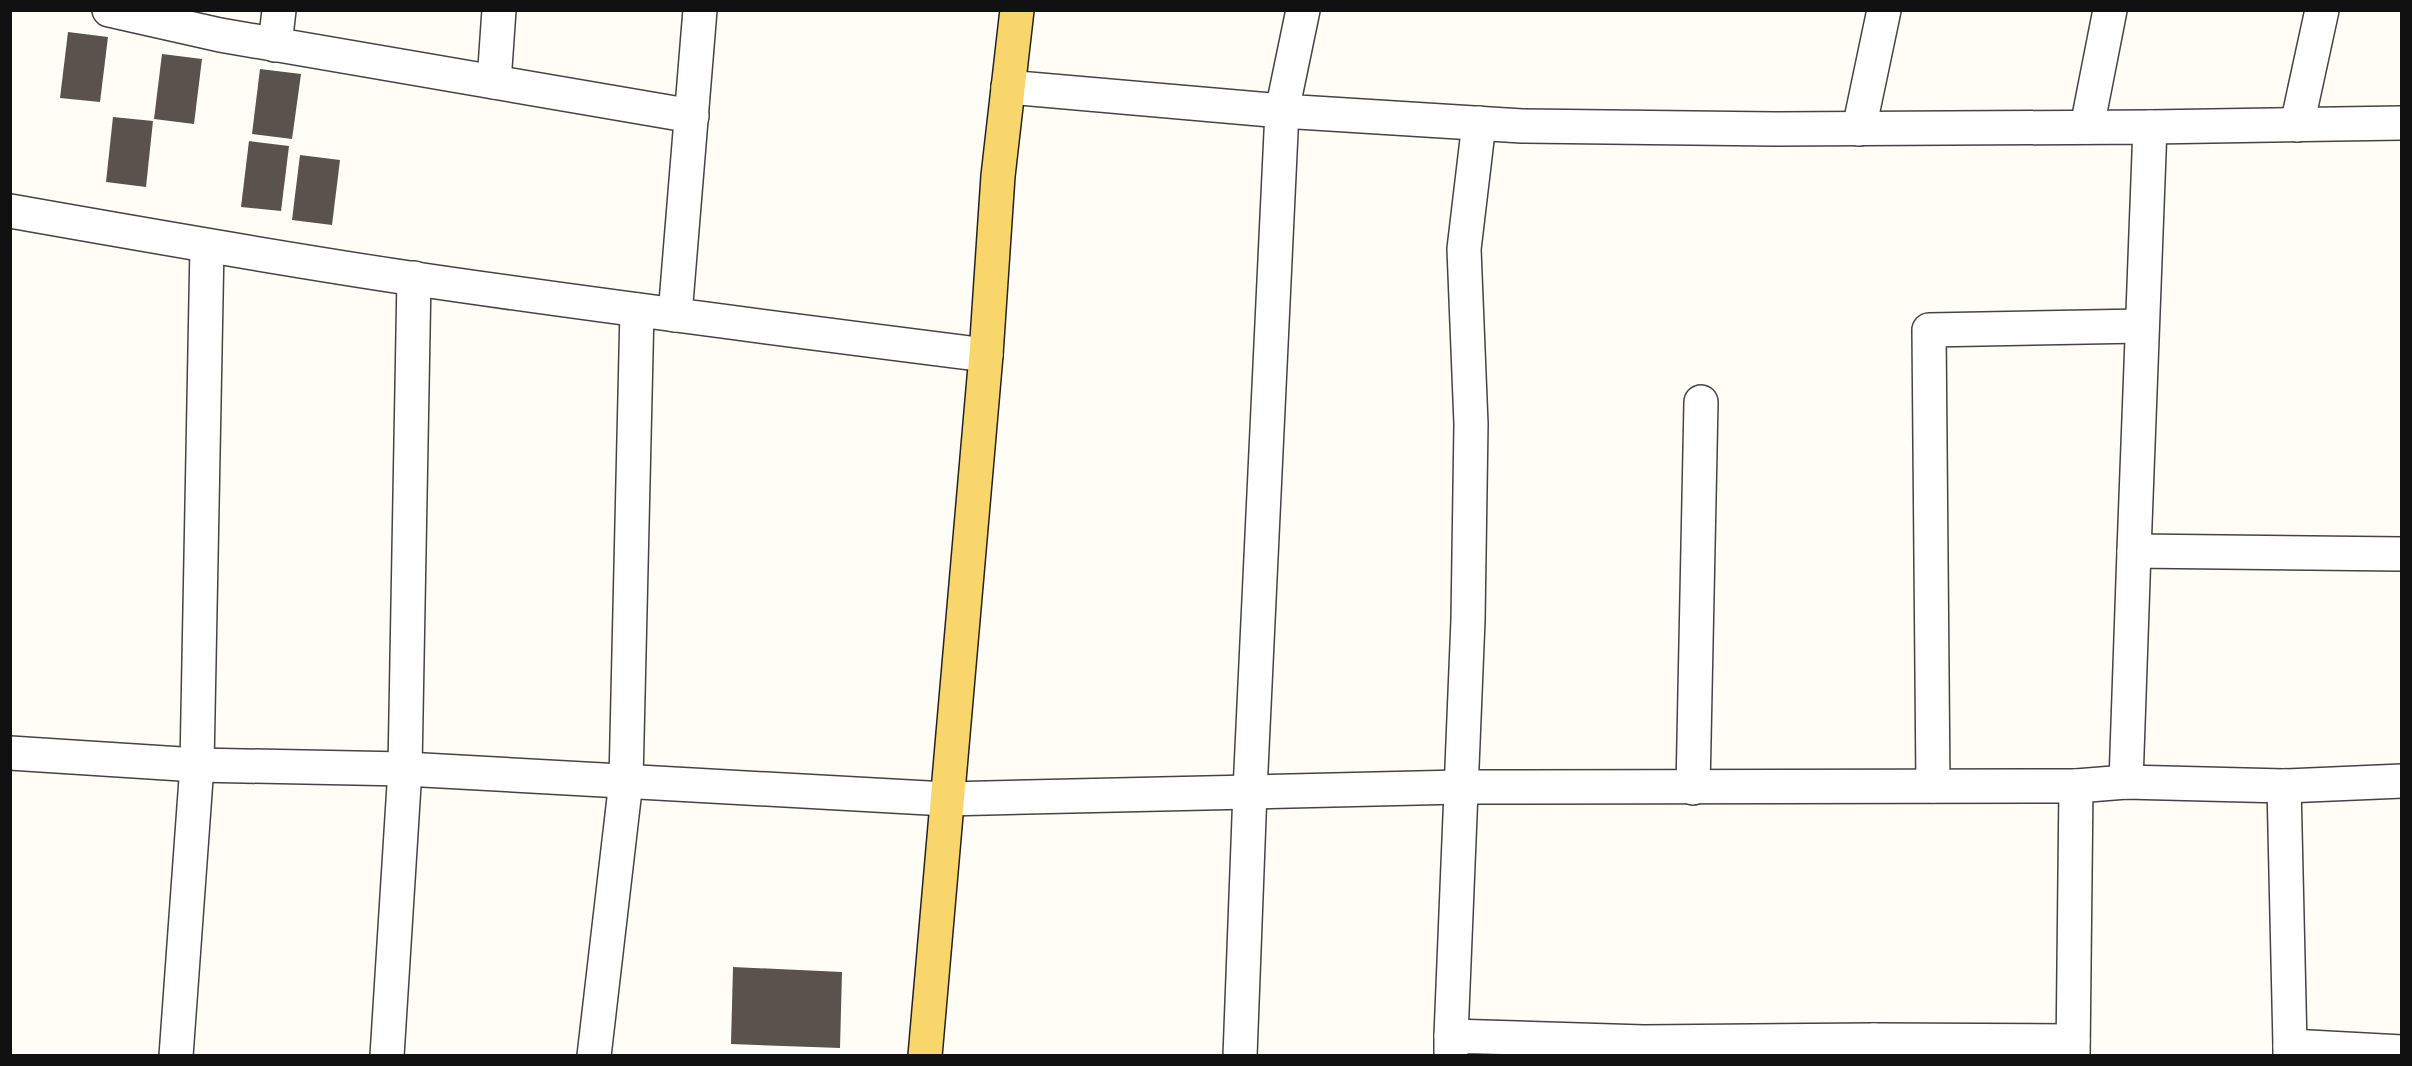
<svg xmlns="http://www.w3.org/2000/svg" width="2412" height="1066" viewBox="0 0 2412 1066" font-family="'Playfair Display',serif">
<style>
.building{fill:#5a524d}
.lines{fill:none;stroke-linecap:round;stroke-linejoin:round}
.minor-casing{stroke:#444;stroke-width:36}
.major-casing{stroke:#222;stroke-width:36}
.minor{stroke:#fff;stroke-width:33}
.major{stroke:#f9d66b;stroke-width:33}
</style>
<rect width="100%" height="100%" fill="#fffdf5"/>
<g class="building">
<polygon points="68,32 108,37 100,102 60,98"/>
<polygon points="162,54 202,59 194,124 154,119"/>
<polygon points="260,69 301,74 292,139 252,134"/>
<polygon points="113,117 153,121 146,187 106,182"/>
<polygon points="249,141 289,146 281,211 241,207"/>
<polygon points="300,155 340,160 332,225 292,220"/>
<polygon points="733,967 842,972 840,1048 731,1044"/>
</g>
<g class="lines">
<defs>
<g id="minor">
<polyline points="109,10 220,35 692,116"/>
<polyline points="1303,10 1282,111 1522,126 1775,129 2150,127 2134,551"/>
<polyline points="275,45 279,10"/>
<polyline points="494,82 499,10"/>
<polyline points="1008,87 1282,111 1250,791 1240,1056"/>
<polyline points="2297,125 2322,10"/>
<polyline points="2087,127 2110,10"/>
<polyline points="2150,127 2402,123"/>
<polyline points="1859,129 1884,10"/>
<path d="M10,211C146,235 281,259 416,279C606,307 796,331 986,355"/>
<polyline points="675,315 700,10"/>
<polyline points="10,753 197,765 405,769 946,799 1460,787 2076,786 2073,1056"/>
<polyline points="2126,782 2134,551 2402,554"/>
<polyline points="1933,786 1929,330 2142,326"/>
<polyline points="2076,786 2126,782 2284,786 2402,781"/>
<polyline points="2284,786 2290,1046"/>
<polyline points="1693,788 1701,402"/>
<polyline points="1451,1036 1468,620 1471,424 1464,249 1479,123"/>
<polyline points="176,1056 197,765 207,246"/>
<polyline points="387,1056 405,769 414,278"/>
<polyline points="594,1056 626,781 637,310"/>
<polyline points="1451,1056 1451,1036 1644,1042 1874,1040"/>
<polyline points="1874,1056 1874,1040 2073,1041"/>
<polyline points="2290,1056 2290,1046 2402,1052"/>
</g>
<polyline id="major" points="925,1056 986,355 998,176 1017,10"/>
</defs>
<use href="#minor" class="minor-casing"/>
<use href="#major" class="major-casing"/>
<use href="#minor" class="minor"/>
<use href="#major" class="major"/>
</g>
<rect width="2412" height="1066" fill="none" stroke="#111111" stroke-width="24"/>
</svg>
